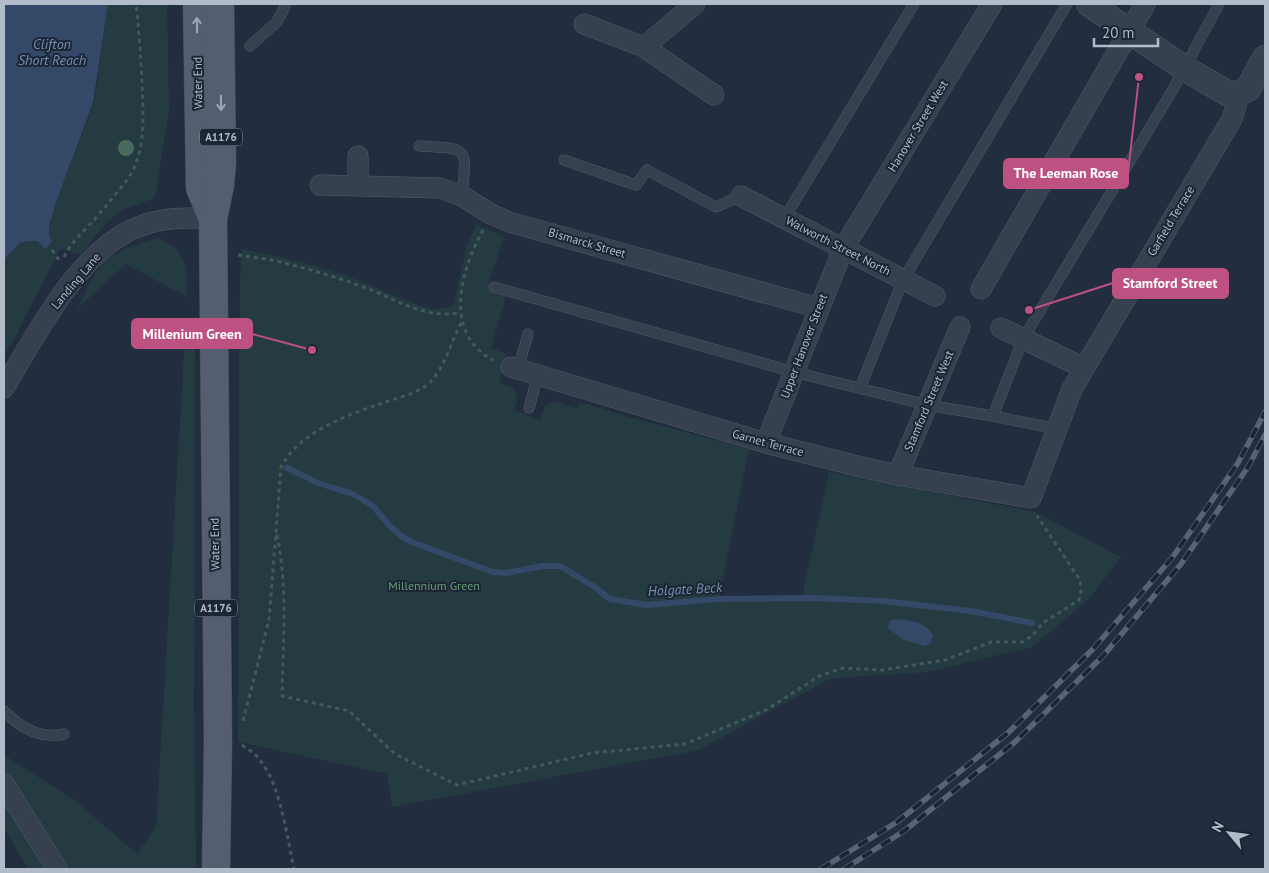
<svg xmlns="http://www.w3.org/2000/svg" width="1269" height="873" viewBox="0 0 1269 873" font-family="'PT Sans',sans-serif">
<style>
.green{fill:#243c41}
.water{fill:#344868}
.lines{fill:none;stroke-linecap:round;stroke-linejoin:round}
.stream{stroke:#344868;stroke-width:6}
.service-casing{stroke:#515b6a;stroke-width:11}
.minor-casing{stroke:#515b6a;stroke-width:21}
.tertiary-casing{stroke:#515b6a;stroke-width:26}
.primary-casing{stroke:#3f4958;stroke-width:29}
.path{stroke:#42595e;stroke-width:3;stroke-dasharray:4 4;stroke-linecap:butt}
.service{stroke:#36404f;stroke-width:10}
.minor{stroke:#36404f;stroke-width:20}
.tertiary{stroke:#36404f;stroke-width:25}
.primary{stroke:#545e70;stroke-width:28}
.rail-casing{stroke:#586377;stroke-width:5.5}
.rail{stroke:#1b2534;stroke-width:4;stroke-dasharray:11;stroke-linecap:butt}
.tree{fill:#486b5e}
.oneway{stroke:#9fa8b8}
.labels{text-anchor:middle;stroke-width:4;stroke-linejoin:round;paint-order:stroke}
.shield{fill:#1b2534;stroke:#858e9d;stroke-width:1}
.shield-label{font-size:11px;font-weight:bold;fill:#b2bbca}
.street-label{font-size:12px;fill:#b2bbca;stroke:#1b2534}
.park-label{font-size:12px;fill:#679e76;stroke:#1b2534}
.water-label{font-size:14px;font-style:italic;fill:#778fb4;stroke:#1b2534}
.leader{fill:none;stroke:#bc5182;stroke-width:2}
.callout-dot{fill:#bc5182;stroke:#1b2534;stroke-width:2}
.callout{fill:#bc5182;stroke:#bc5182;stroke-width:2}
.callout-label{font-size:14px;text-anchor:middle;font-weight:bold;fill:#fff}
</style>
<rect width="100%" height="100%" fill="#222d40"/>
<g class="green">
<polygon points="108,4 167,4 169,110 155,198 122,210 107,222 81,254 60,249 14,339 4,355 4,260 21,242 37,241 49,236 49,227 55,205 94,103"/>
<path d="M477,225L504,237L487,289L506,296L491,348L507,354L499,383L514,388L517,400L514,410L540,420L546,405L554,401L577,409L579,402L636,419L749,449L719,599L802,596L829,472L1035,512L1121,557L1089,599L1032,647L928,672L831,678L699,750L392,807L387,774L238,742L239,334L241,249C282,257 322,266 360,281C382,289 403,301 425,307C435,310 445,309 454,304L467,245Z"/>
<path d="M159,238L176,248L186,266L187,297L126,264L77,309C85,293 93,271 108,259C123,248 142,242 159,238Z"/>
<polygon points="185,338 195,338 194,703 196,869 28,869 4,828 4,755 77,802 137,854 156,827"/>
</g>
<g class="water">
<polygon points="4,4 108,4 93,103 55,205 49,227 49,236 52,241 46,249 37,241 21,242 4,260"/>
<path d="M895,619C910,620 925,622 933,635L931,643L925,646L904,640L888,628L889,621Z"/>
</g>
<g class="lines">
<polyline class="stream" points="287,468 318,483 353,494 374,507 388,524 401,536 414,543 493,572 507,573 542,566 560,566 593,586 610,599 647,605 719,599 815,598 883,601 971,611 1032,623"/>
<defs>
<g id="service">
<polyline points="250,46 277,22 286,4"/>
<path d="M419,146C469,149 467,145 462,196"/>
<polyline points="564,160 636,185 647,170 716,207 741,196"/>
<polyline points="784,219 914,4"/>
<polyline points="494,287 794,372 927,405 993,416 1057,429"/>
<polyline points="518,369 528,334"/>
<polyline points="860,388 903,280 1067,4"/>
<polyline points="529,408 538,375"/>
<polyline points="993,416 1023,339 1172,91 1219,4"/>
<path d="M4,711C21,728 39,739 64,734"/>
</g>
<g id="minor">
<polyline points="584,24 644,47 714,95"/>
<polyline points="644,47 695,4"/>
<polyline points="358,156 358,185"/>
<polyline points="320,185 440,188 462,196 491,214 509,222 819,308"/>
<polyline points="741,196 935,296"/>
<polyline points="981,289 1145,4"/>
<polyline points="1001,328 1084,368"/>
<polyline points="511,367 766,443 857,466 898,475 1031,498 1072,389 1232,119 1236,106 1237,94"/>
<path d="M4,388C35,337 79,249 138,227C162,217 188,217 213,219"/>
<polyline points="766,443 843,249 992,4"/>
<polyline points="898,475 960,327"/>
<polyline points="4,784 57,869"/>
</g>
<polyline id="tertiary" points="1089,4 1184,68 1227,93 1237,94 1248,89 1265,58"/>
<g id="primary">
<polyline points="197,4 200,188 213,219"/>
<polyline points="216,869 218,741 213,219 220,185 222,163 220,4"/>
</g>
</defs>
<use href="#service" class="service-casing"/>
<use href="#minor" class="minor-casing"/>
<use href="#tertiary" class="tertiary-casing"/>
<use href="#primary" class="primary-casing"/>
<g class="path">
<path d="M483,230C461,270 442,333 493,360"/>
<polyline points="52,250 61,263"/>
<path d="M238,255C249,257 261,258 272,260C302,267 332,276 361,286C395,298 422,319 460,313"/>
<path d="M64,257C71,242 84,231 95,219C106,206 117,193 127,180C147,152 143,116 142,84C141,57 139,31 136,4"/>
<path d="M277,535C288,587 283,642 282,696L349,711L395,754L457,785L592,753L685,744L766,710L819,676L843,668L882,670L945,660L991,642H1022L1032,636L1043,623L1079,600L1081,590L1080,580L1037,516"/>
<path d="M243,721L269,620L281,467C300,431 349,414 386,402C400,397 416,394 428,384C445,369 451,341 462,321"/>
<path d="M242,745C250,750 257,755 262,763C280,785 288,841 294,869"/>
</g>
<use href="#service" class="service"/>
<use href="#minor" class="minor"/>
<use href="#tertiary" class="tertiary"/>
<use href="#primary" class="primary"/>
<defs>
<g id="rail">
<polyline points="821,869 897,822 1009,732 1093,649 1172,558 1238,463 1265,412"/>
<polyline points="844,869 904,831 1015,742 1102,657 1181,564 1248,467 1265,435"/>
</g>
</defs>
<use href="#rail" class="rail-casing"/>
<use href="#rail" class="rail"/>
</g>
<circle class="tree" cx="126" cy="148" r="8"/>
<defs><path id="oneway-shaft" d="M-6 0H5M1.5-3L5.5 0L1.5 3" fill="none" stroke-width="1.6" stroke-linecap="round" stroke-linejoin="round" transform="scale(1.25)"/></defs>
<g class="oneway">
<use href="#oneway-shaft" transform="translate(197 25) rotate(-91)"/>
<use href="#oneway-shaft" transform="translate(221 103) rotate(89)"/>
</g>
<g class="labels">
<g class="shield">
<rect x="200" y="128.5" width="42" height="17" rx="4"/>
<rect x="195" y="599.5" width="42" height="17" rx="4"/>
</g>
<g class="shield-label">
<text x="221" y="141">A1176</text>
<text x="216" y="612">A1176</text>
</g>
<g class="street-label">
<text transform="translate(198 83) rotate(-91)" y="4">Water End</text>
<text transform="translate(918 126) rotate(-59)" y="4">Hanover Street West</text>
<text transform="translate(1171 221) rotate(-59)" y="4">Garfield Terrace</text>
<text transform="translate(587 243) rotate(16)" y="4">Bismarck Street</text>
<text transform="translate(838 246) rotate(27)" y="4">Walworth Street North</text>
<text transform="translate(76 281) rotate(-50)" y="4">Landing Lane</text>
<text transform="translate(804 346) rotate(-69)" y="4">Upper Hanover Street</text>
<text transform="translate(929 401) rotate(-67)" y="4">Stamford Street West</text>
<text transform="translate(768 443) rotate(15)" y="4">Garnet Terrace</text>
<text transform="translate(215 544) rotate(-91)" y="4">Water End</text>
</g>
<g class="park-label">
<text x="434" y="590">Millennium Green</text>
</g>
<g class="water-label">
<text x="52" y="49">Clifton<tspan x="52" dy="16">Short Reach</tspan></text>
<text transform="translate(685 589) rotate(-3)" y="5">Holgate Beck</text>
</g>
</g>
<path class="leader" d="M1139 77L1128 173M1029 310L1113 283M312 350L252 334"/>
<g class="callout-dot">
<circle cx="1139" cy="77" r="5"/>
<circle cx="1029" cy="310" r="5"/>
<circle cx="312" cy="350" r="5"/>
</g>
<g class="callout">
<rect x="1004" y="159" width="124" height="29" rx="5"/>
<rect x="1113" y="269" width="115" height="29" rx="5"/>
<rect x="132" y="319" width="120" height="29" rx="5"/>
</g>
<g class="callout-label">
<text x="1066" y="178">The Leeman Rose</text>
<text x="1170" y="288">Stamford Street</text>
<text x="192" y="339">Millenium Green</text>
</g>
<rect width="1269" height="873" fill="none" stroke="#b2bbca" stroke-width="10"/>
<g transform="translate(1229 833) rotate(299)" stroke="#1b2534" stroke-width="4" paint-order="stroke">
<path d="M0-4L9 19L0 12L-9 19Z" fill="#b2bbca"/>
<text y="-8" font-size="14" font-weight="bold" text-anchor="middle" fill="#b2bbca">N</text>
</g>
<path d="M1094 38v8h64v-8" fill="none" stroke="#b2bbca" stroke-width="2.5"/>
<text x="1102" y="38" font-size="15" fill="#b2bbca" stroke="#1b2534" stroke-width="4" paint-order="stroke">20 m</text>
</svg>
